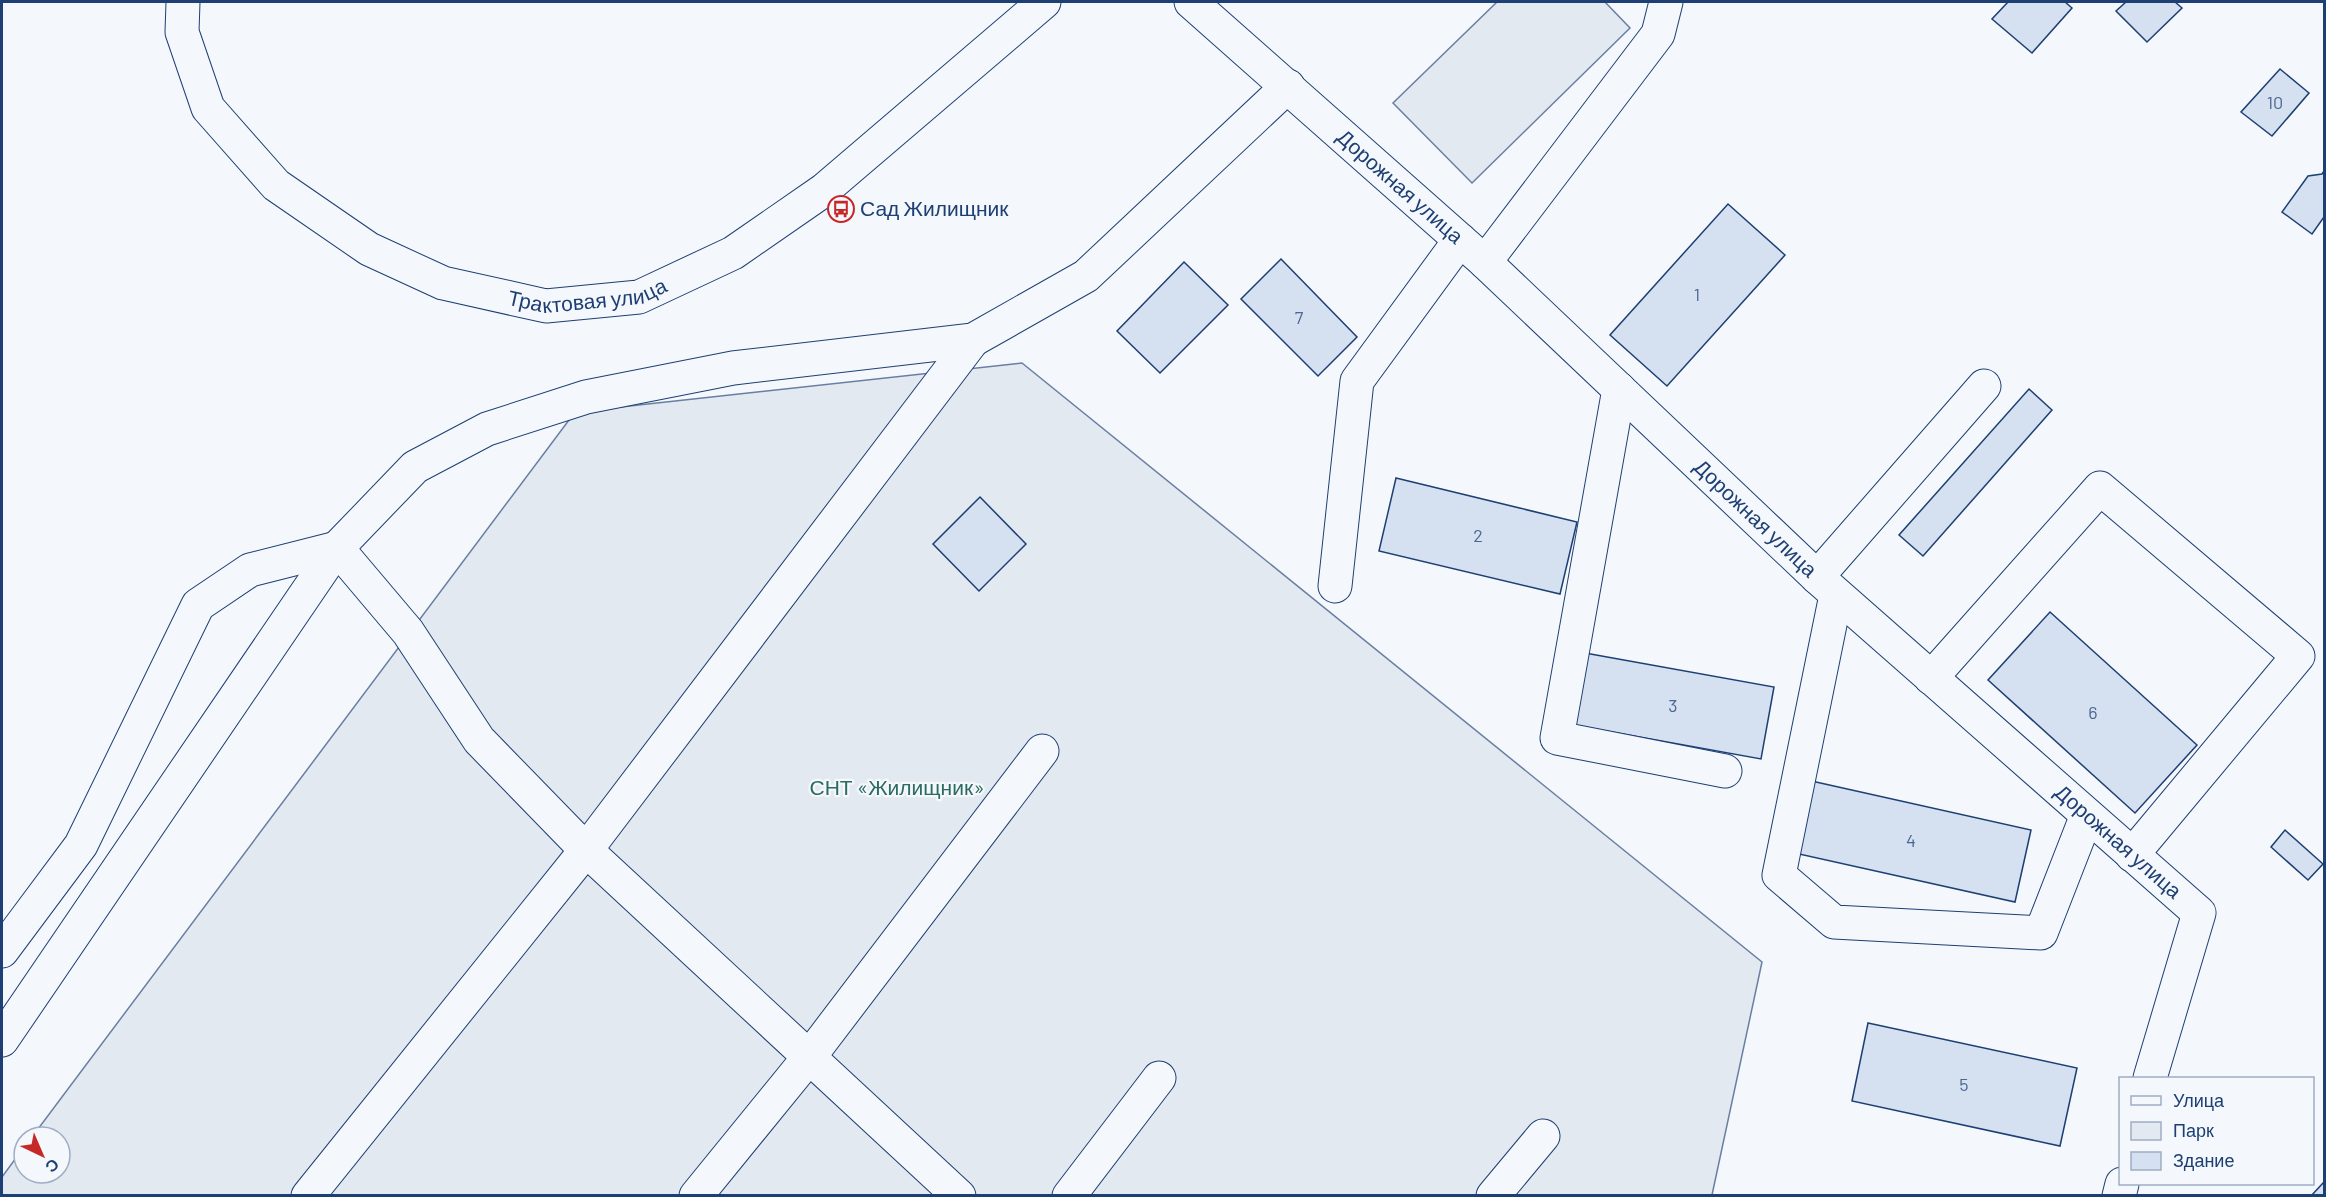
<svg xmlns="http://www.w3.org/2000/svg" width="2326" height="1197" viewBox="0 0 2326 1197" font-family="Barlow,sans-serif">
<style>
.green{fill:#e3e9f0;stroke:#687fa3;stroke-width:1.5}
.building{fill:#d5e0f0;stroke:#1d3f73;stroke-width:1.5}
.lines{fill:none;stroke-linecap:round;stroke-linejoin:round}
.minor-casing{stroke:#1d3f73;stroke-width:35}
.minor{stroke:#f4f7fb;stroke-width:33}
.labels{text-anchor:middle;stroke-width:4.5;stroke-linejoin:round;paint-order:stroke}
.number-label{font-size:18px;fill:#4b6792}
.street-label{font-size:21px;fill:#1d3f73;stroke:#f4f7fb}
.poi-label{font-size:21px;fill:#1d3f73;stroke:#f4f7fb;text-anchor:start}
.park-label{font-size:21px;fill:#2c6c60;stroke:#f4f7fb}
</style>
<rect width="100%" height="100%" fill="#f4f7fb"/>
<g class="green">
<polygon points="1497,2 1605,2 1630,28 1472,183 1393,103"/>
<polygon points="1022,363 1762,962 1712,1195 2,1196 2,1177 24,1147 24,1173 60,1173 60,1137 32,1137 575,412"/>
</g>
<g class="building">
<polygon points="2008,2 2065,2 2072,8 2032,53 1992,19"/>
<polygon points="2126,2 2175,2 2182,8 2147,42 2116,11"/>
<polygon points="2280,69 2309,93 2272,136 2241,112"/>
<polygon points="2324,171 2324,217 2312,234 2282,212 2308,176 2322,174"/>
<polygon points="1728,204 1785,255 1667,386 1610,335"/>
<polygon points="1281,259 1357,337 1318,376 1241,299"/>
<polygon points="1184,262 1228,305 1160,373 1117,331"/>
<polygon points="2029,389 2052,410 1923,556 1899,535"/>
<polygon points="1396,478 1577,522 1560,594 1379,551"/>
<polygon points="980,497 1026,544 979,591 933,544"/>
<polygon points="2050,612 2197,745 2135,813 1988,680"/>
<polygon points="1585,653 1774,687 1761,759 1573,725"/>
<polygon points="1807,780 2031,830 2015,902 1790,852"/>
<polygon points="2285,830 2323,864 2308,880 2271,847"/>
<polygon points="1868,1023 2077,1068 2060,1146 1852,1101"/>
<polygon points="2324,1182 2324,1196 2311,1196"/>
</g>
<g class="lines">
<defs>
<g id="minor">
<path id="s1" d="M183,2L182,32L208,108L276,185L369,249L443,283L546,306L639,297L733,253L824,190L1044,2"/>
<path id="s2" d="M1191,2L1485,262L1817,577L2199,913L2150,1078"/>
<polyline points="1485,262 1658,34 1666,2"/>
<polyline points="1619,389 1557,738 1725,771"/>
<polyline points="1817,577 1984,386"/>
<polyline points="1335,586 1357,381 1460,240"/>
<polyline points="1836,595 1779,875 1834,922 2041,933 2087,815"/>
<polyline points="1931,678 2100,488 2298,656 2132,855"/>
<polyline points="2,951 81,845 198,605 250,570 337,548"/>
<polyline points="2,1040 337,548"/>
<polyline points="308,1196 586,850 973,340"/>
<polyline points="696,1196 810,1056 1042,751"/>
<polyline points="959,1196 586,850 479,740 408,632 337,548 415,467 487,429 586,397 733,368 973,340 1086,276 1288,86"/>
<polyline points="1069,1196 1159,1078"/>
<polyline points="1493,1196 1543,1136"/>
<polyline points="2119,1196 2122,1184"/>
</g>
</defs>
<use href="#minor" class="minor-casing"/>
<use href="#minor" class="minor"/>
</g>
<defs>
<symbol id="bus-ring" viewBox="-11 -11 22 22"><circle r="9.5" fill="#f4f7fb" stroke="#c62828" stroke-width="1.5"/><path d="M-5-6H5V4H4V6H2V4H-2V6H-4V4H-5ZM-3.5-4V0h7V-4ZM-3.5 1.2v1.5H-2V1.2ZM2 1.2v1.5H3.5V1.2Z" fill="#c62828"/></symbol>
</defs>
<g fill-rule="evenodd">
<use href="#bus-ring" x="826" y="194" width="30" height="30"/>
</g>
<g class="labels">
<g class="number-label">
<text x="2275" y="109">10</text>
<text x="1697" y="301">1</text>
<text x="1299" y="324">7</text>
<text x="1478" y="542">2</text>
<text x="1673" y="712">3</text>
<text x="2093" y="719">6</text>
<text x="1911" y="847">4</text>
<text x="1964" y="1091">5</text>
</g>
<g class="street-label">
<text dy="7" stroke="none"><textPath href="#s2" startOffset="279">Дорожная улица</textPath></text>
<text dy="7" stroke="none"><textPath href="#s1" startOffset="555">Трактовая улица</textPath></text>
<text dy="7" stroke="none"><textPath href="#s2" startOffset="765">Дорожная улица</textPath></text>
<text dy="7" stroke="none"><textPath href="#s2" startOffset="1251">Дорожная улица</textPath></text>
</g>
<g class="poi-label">
<text x="860" y="216">Сад Жилищник</text>
</g>
<g class="park-label">
<text x="897" y="795">СНТ «Жилищник»</text>
</g>
</g>
<rect width="2326" height="1197" fill="none" stroke="#1d3f73" stroke-width="6"/>
<rect x="2119" y="1077" width="195" height="108" fill="#f4f7fb" stroke="#9eadc5" stroke-width="1.5"/>
<rect x="2131" y="1096" width="30" height="9" fill="#f4f7fb" stroke="#9eadc5" stroke-width="1.5"/>
<text x="2173" y="1107" font-size="18" fill="#1d3f73">Улица</text>
<rect x="2131" y="1122" width="30" height="18" fill="#e3e9f0" stroke="#9eadc5" stroke-width="1.5"/>
<text x="2173" y="1137" font-size="18" fill="#1d3f73">Парк</text>
<rect x="2131" y="1152" width="30" height="18" fill="#d5e0f0" stroke="#9eadc5" stroke-width="1.5"/>
<text x="2173" y="1167" font-size="18" fill="#1d3f73">Здание</text>
<g transform="translate(42 1155) rotate(136)"><circle r="28" fill="#f4f7fb" stroke="#9eadc5" stroke-width="1.5"/>
<path d="M0-4.5L10 22L0 15L-10 22Z" fill="#c62828"/>
<text y="-9" font-size="16" font-weight="bold" text-anchor="middle" fill="#1d3f73">С</text>
</g>
</svg>
